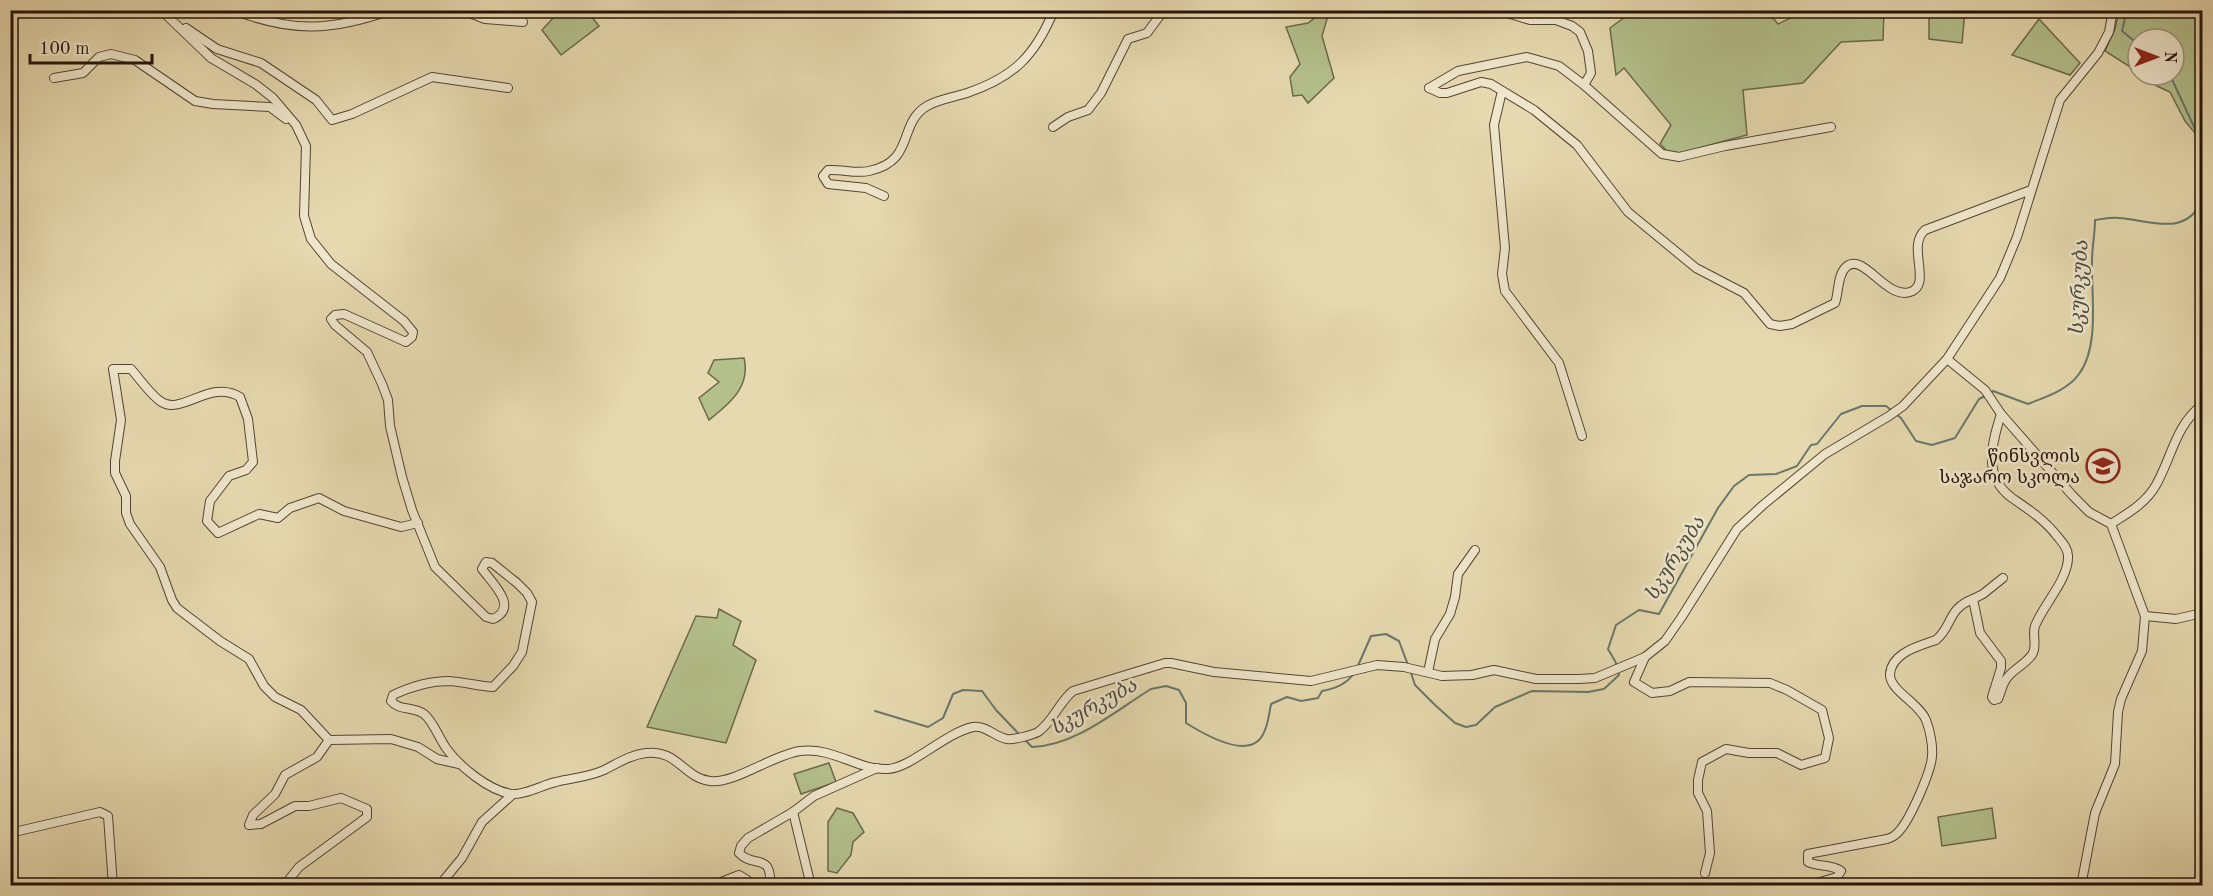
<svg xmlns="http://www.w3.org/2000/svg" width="2213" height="896" viewBox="0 0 2213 896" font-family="'Old Standard TT','Noto Serif Georgian',serif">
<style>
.green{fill:#b3c08c;stroke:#6c694a;stroke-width:1.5}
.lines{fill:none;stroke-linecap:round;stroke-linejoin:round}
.stream{stroke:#68776c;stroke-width:2}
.minor-casing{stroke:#544432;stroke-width:10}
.minor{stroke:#efe6cb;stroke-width:8}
.labels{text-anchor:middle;stroke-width:5;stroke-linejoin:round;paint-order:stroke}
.poi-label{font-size:18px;fill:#241209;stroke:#efe6cb;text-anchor:end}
.water-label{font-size:20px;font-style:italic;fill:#4c4d43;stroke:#efe6cb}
</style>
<rect width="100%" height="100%" fill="#e6d9af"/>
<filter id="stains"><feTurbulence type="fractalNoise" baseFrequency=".00333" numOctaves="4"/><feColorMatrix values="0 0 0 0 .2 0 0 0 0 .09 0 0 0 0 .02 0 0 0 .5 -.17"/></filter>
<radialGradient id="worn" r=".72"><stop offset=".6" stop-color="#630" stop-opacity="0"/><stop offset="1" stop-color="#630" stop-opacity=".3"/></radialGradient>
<g class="green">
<path d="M1712,10C1718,14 1756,11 1767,11L1778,24L1805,11H1884L1883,40L1841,42L1803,83L1743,90L1747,135L1676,154L1667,151L1660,144L1671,125L1624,68L1616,75L1610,28L1633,11Z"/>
<polygon points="551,11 587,11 599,26 561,55 542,30 555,16"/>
<polygon points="1929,11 1965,11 1962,43 1929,39"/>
<polygon points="2119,11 2202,11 2202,156 2195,133 2185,121 2170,92 2157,86 2142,75 2174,75 2174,39 2138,39 2138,72 2105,51 2115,29"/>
<polygon points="1322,12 1327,19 1322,36 1334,78 1308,103 1302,95 1293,96 1290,77 1300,64 1286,27 1308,23"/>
<polygon points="2039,19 2080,63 2070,75 2012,55"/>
<path d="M744,358C751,387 729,404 709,420L699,398L719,382L708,373L714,360Z"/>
<polygon points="719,609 741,621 733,645 756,660 726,743 647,727 696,616 717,618"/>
<polygon points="829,763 836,782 801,794 794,774"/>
<polygon points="837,808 853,813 864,832 853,842 851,855 837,873 828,871 828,822"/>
<polygon points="1992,808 1996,838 1942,846 1938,817"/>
</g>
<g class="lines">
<g class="stream">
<polyline points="2127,10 2122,31 2138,44"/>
<polyline points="2170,75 2202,144"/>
<path d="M1990,393L1993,391L2028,404C2045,397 2068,390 2079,374C2100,346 2091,294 2092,261C2092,247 2095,234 2095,220C2103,219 2111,217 2119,218C2150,220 2186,238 2202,200"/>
<polyline points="1617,666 1615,661 1608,649 1616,625 1639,610 1659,614 1718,508 1734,486 1749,475 1776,474 1797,466 1811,445 1817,444 1841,414 1862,406 1886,406 1901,418 1916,441 1932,445 1955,438 1979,399 1985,396"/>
<polyline points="1357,668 1371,636 1386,634 1399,641 1408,665"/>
<polyline points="1410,670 1415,685 1435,705 1455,723 1466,727 1476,725 1495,707 1532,691 1588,692 1604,689 1619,675 1618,672"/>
<polyline points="875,711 928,727 943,718 953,694 963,690 982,691 996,710 1019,734"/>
<path d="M1023,738L1032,747C1075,746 1115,711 1151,689L1166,686L1179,690L1186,703V723C1202,733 1242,757 1259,740C1267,732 1269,715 1271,704L1287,697L1301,701L1318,698L1322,691C1334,689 1347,684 1354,673"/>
</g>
<defs>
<g id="minor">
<path d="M161,10L211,58L255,84L273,98L296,125L306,146L304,216L311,239L331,264L404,321L413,332L412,337L406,342L344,314L335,315L331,319L335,325L367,352L382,384L388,400L390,426L402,477L412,510L435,567L486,617L493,619C519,607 493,584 482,569L486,562L492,563L517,583L527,593L532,602L522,652L513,666L493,687C478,686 464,682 449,681C430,681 410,687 393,695L391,701C399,711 413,706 424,714C433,721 439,738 446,748C459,766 489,791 512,794C526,795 542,785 556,782C572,778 589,777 604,770C618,763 630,755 646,753C677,749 684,778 710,781C735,784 772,755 800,751C834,747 859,771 888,769C911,768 945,733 973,727C986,725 995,737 1007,739C1014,740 1032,735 1038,732C1053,722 1059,702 1073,691L1165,663H1171L1214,672L1311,681L1377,665L1404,667L1442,676L1472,675L1494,670L1536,679H1579L1595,678L1645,657L1665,641L1681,618L1737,529L1763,505L1825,454L1889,416L1903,406L1947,359L2000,278L2017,237L2060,100L2098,53L2109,32L2113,10"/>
<path d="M234,10C291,33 333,31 391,10"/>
<polyline points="462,10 485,19 523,22"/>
<polyline points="1497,10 1530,20 1556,20 1572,26 1580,32 1588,51 1591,73 1584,85"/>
<polyline points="186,28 217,49 261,63 316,100 332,120 352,114 432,77 508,88"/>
<polyline points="54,78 83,73 99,57 111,54 135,60 195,101 213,104 270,107 286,119"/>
<path d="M1429,88L1440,93H1447L1481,82L1491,84L1534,110L1577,145L1628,212L1696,268L1744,293L1770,324L1780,326L1792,324L1835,303C1839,293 1837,275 1846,267C1863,251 1886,300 1910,292C1933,285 1906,246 1925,230L2031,190"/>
<polyline points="1429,88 1458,71 1527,57 1559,66 1584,85 1662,154 1679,157 1725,146 1831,127"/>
<polyline points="1502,91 1494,125 1505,248 1502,274 1505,291 1559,363 1582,436"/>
<polyline points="1053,127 1068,117 1088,110 1101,93 1128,39 1147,33 1164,10"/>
<path d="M884,196L866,188L828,184L823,176L828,170C842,169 856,174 869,171C916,161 897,124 927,106C939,99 955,97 967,93C1014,77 1035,56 1054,10"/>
<polyline points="1947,359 1985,390 2001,414 2072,495 2089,512 2111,524 2145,616 2142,651 2121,699 2118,712 2115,764 2095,813 2081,886"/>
<path d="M2001,414C1992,443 1982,476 2012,498C2028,509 2045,520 2057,536C2062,542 2068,548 2068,556C2069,579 2043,605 2035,626C2032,635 2037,644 2033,653C2027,664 2014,668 2007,678C2002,684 2001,693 1998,699L1994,700L1992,697L2001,668V661L1980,633L1973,599L1983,594L2003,578"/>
<path d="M2111,524C2128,513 2146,503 2156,485C2172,457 2175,426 2202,405"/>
<polyline points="2145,616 2176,619 2202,613"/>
<polyline points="1645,657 1634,682 1652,693 1670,691 1689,682 1770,683 1787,690 1822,710 1829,738 1825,758 1801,765 1777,753 1749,753 1726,749 1702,762 1698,780 1698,793 1707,811 1710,853 1705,873"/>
<polyline points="1428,672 1435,639 1450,614 1455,597 1458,574 1475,550"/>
<path d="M329,740L301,710L275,697L264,686L249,659L220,641L177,608L172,600L160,567L130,524L126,513V496L115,473V461L121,420L113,369H131C140,379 149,393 160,401C181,417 210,378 240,397L248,419L253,462L246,470L229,476L210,501L207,521L218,533L259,514L278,518L290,508L319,498L344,511L401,527L418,523"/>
<polyline points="793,812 811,886"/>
<polyline points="10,833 100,812 108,816 113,886"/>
<polyline points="43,886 49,886"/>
<polyline points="284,886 299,867 367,817 367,809 341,798 309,806 295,806 261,824 249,825 253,815 275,794 285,775 317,757 329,740 391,739 418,747 437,759 459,764"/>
<polyline points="439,886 462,858 482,822 513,794"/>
<polyline points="711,886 739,875 747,880 750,886"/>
<path d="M770,886C772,851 754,869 739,853L741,846L748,838L793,812L814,796L877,768"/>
<path d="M1806,886L1837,877L1841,871C1832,864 1818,867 1808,862V854L1887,839C1890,838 1893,837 1895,835C1908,826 1931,772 1932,756C1933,746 1930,730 1926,720C1919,703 1889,690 1890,674C1892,652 1920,646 1936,640C1953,626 1947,609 1973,599"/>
</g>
</defs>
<use href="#minor" class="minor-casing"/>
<use href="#minor" class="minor"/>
</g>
<defs>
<symbol id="school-ring" viewBox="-11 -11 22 22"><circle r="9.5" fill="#efe6cb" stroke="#8f2418" stroke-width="1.5"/><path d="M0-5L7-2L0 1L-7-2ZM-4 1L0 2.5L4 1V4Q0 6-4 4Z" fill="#8f2418"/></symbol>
</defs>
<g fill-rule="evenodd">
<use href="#school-ring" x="2084" y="447" width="38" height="38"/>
</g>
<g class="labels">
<g class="poi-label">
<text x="2080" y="462">წინსვლის<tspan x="2080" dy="21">საჯარო სკოლა</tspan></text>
</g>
<g class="water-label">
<text transform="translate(2078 288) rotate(-87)" y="7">სკურკუბა</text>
<text transform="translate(1674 558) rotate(-58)" y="7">სკურკუბა</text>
<text transform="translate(1093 706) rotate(-29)" y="7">სკურკუბა</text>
</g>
</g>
<rect width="2213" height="896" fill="none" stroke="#e6d9af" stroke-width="36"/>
<rect x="12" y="12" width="2189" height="872" fill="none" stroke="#241209" stroke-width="3"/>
<rect x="18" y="18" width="2177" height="860" fill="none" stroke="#241209" stroke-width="1.5"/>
<g transform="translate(2156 57) rotate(90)"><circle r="28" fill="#efe6cb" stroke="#9e917d" stroke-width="1.5"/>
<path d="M0-4.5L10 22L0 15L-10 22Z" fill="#8f2418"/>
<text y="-9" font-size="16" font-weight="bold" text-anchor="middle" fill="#241209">N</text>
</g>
<path d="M30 54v9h122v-9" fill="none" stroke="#241209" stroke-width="3"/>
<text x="39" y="54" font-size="18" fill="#241209" stroke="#efe6cb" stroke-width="4.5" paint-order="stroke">100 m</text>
<rect width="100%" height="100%" filter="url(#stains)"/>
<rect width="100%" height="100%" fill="url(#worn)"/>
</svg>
